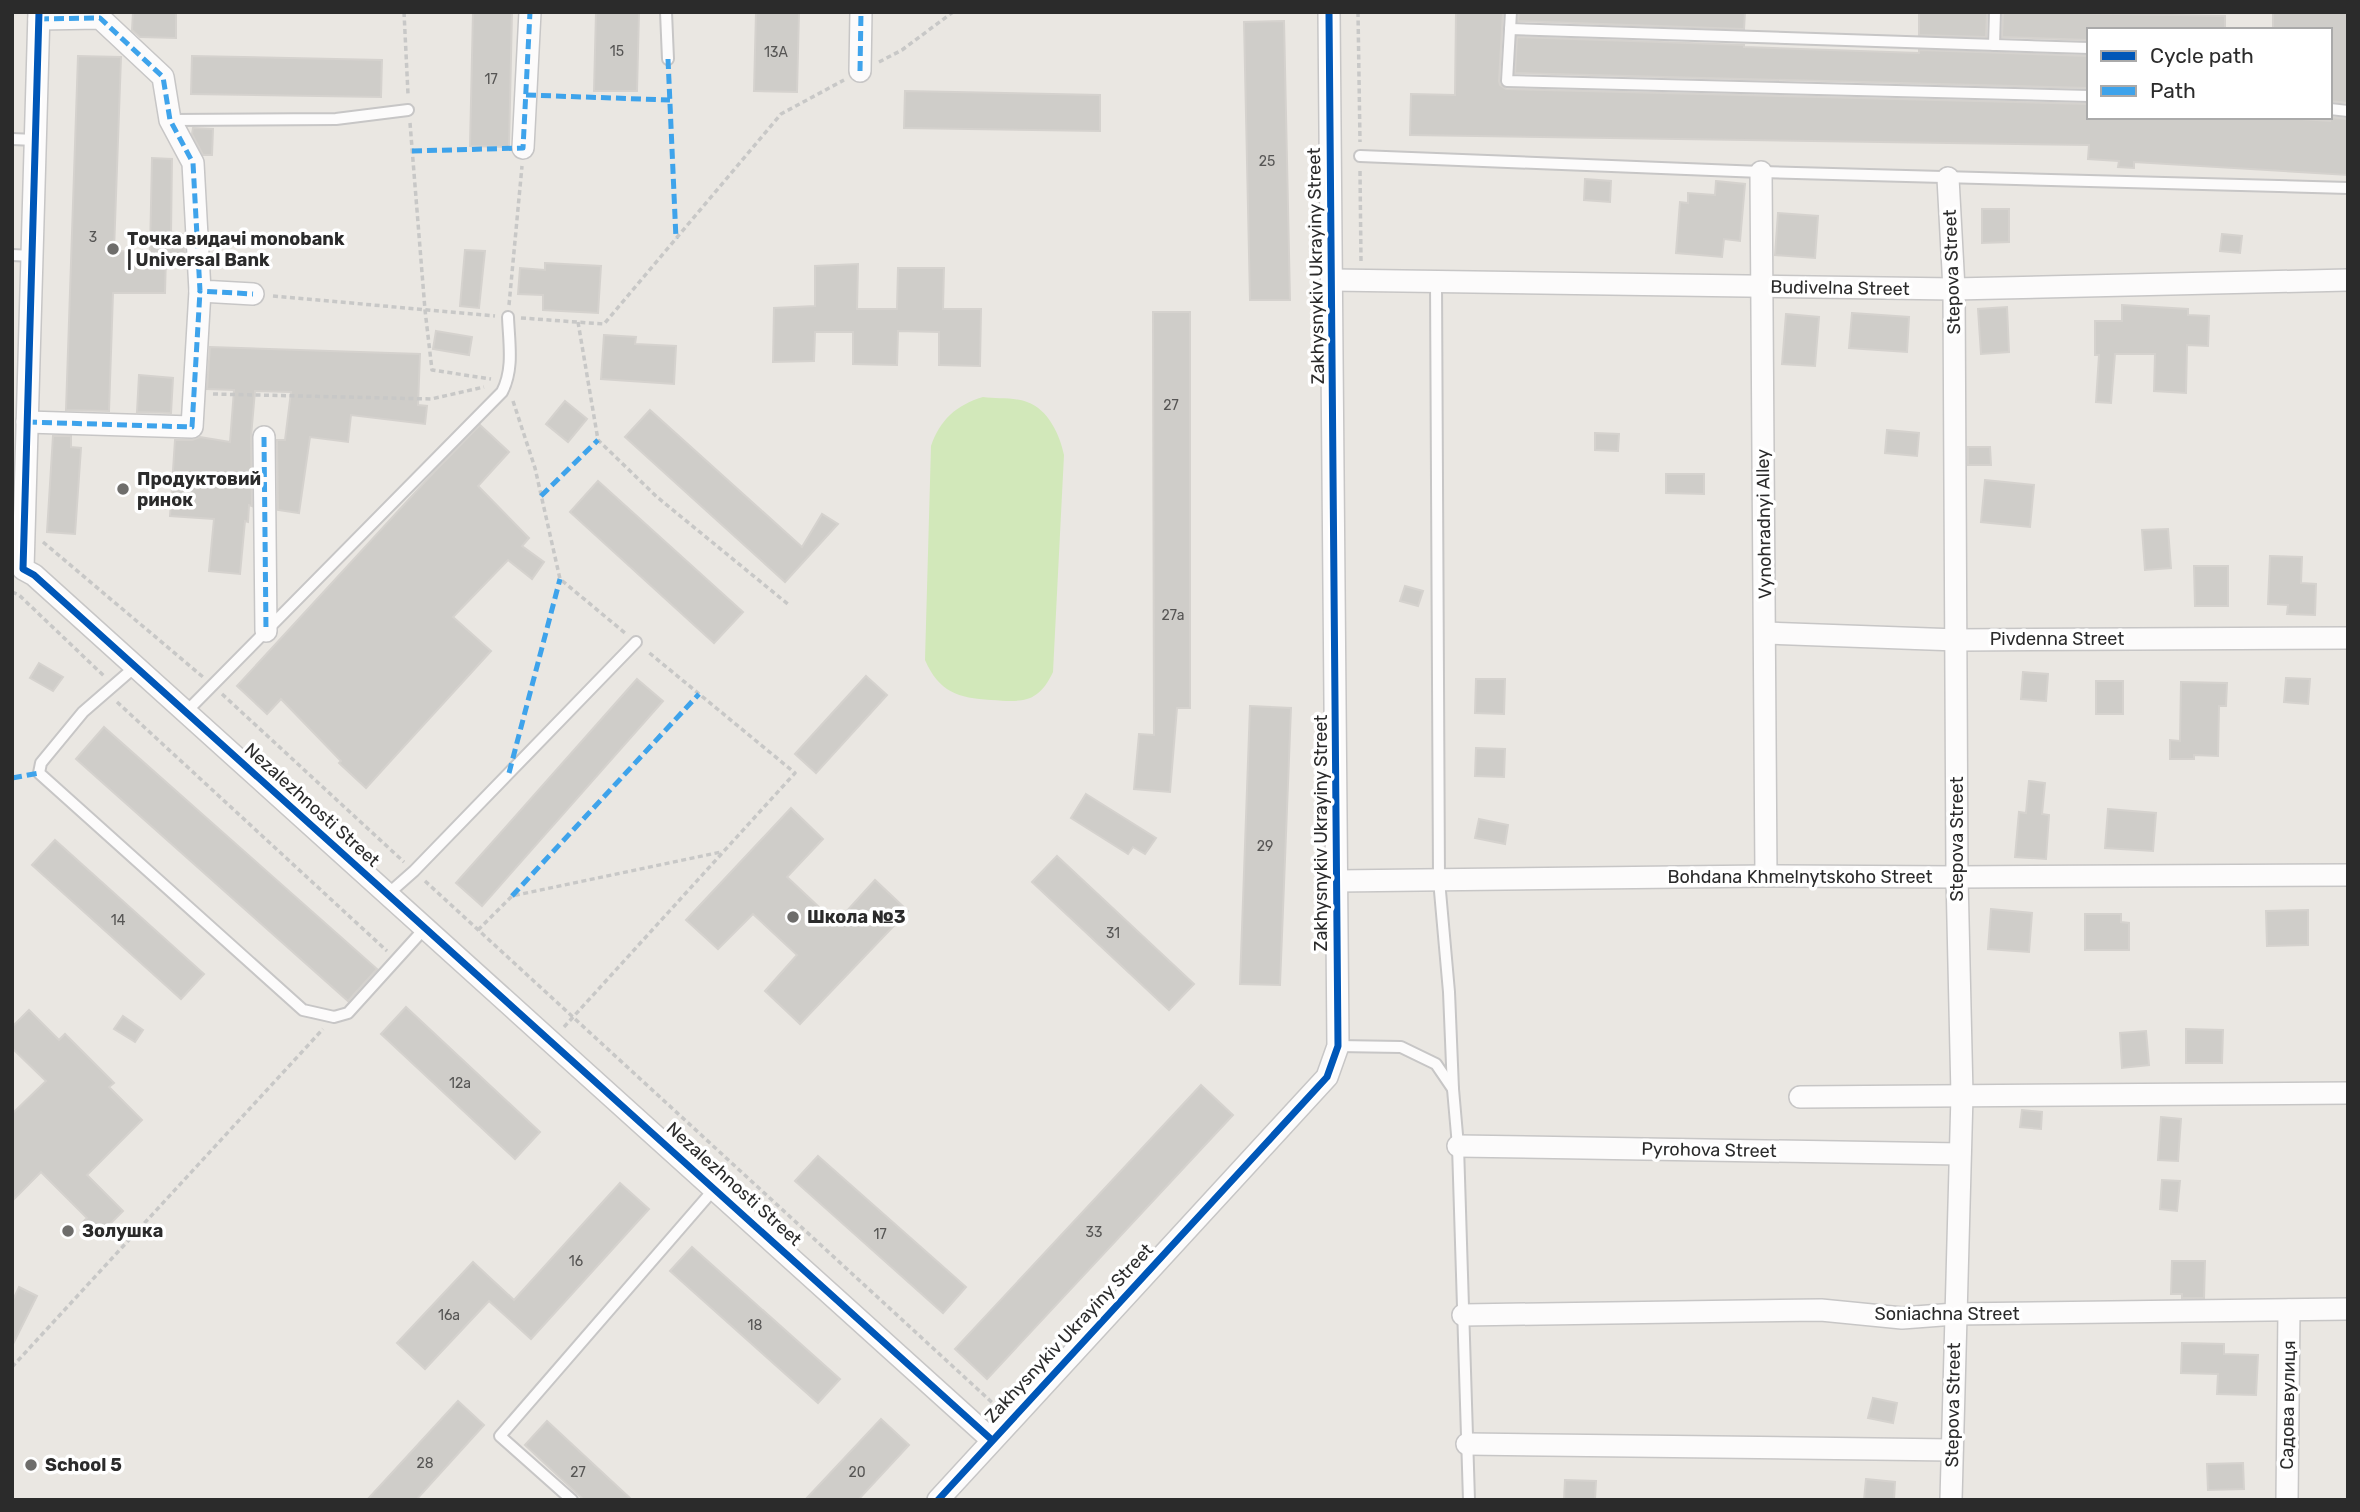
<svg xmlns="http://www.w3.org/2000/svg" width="2360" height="1512" viewBox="0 0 2360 1512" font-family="Rubik,sans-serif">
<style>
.pitch{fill:#d2e8ba}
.building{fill:#cfcdc9;stroke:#d5d2ce;stroke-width:2}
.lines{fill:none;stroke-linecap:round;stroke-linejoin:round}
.service-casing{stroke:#c7c6c6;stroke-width:14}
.minor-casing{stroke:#c7c6c6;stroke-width:24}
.path{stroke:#c8c8c7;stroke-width:3.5;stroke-dasharray:5 3.5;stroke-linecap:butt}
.service{stroke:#fcfbfb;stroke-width:10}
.minor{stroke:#fcfbfb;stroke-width:21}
.quiet{stroke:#3ea3eb;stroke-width:5;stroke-dasharray:10 5;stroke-linecap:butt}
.cycleway-casing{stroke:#fff;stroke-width:11}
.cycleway{stroke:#0057b8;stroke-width:7}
.poi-dot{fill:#6e6d6b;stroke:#fff;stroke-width:2.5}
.labels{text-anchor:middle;stroke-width:7;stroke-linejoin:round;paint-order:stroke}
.number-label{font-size:14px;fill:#565554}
.poi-label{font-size:18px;font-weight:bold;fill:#2b2b2b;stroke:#fff;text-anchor:start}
.street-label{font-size:18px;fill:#2b2b2b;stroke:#fff}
</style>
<rect width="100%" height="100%" fill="#eae7e2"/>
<path class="pitch" d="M983,397C996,399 1014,397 1027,402C1048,409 1060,435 1064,455L1053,672C1038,704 1022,702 991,700C958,698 939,692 925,660L931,446C940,420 956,405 983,397Z"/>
<g class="building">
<polygon points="133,12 176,12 176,38 140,37 132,30"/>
<polygon points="473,12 512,12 509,147 470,146"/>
<polygon points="596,12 639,12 637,91 594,91"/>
<polygon points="756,12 799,12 797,92 754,91"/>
<polygon points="1456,12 1503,12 1499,81 1500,85 1506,89 2089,104 2089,117 2273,117 2330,121 2330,117 2348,119 2348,175 2134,162 2134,168 2118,167 2119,161 2088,159 2089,145 1410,135 1411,94 1455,95"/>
<polygon points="1519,12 1745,12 1744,29 1518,21"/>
<polygon points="1919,12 1987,12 1986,37 1919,35"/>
<polygon points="2003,12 2225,16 2225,30 2089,30 2089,40 2002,37"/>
<polygon points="2273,12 2348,12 2348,103 2330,101 2330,30 2273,30"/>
<polygon points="1284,21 1290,300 1250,300 1244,22"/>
<polygon points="1517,37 1744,45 1744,47 1919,53 1919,50 2089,56 2089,88 1515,73"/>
<polygon points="78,56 121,57 114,251 150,252 152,158 172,159 171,234 184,234 185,256 166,255 165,293 113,293 109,411 66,410"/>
<polygon points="192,56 382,60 381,97 191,94"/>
<polygon points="905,91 1100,95 1100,131 904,128"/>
<polygon points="193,128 213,129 212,155 203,155 192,134"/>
<polygon points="1585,179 1611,181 1610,202 1584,200"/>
<polygon points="1716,181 1745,184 1740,241 1724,239 1722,257 1676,253 1680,202 1688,203 1688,193 1715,195"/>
<polygon points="1982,209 2009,209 2009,242 1982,243"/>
<polygon points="1778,213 1818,216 1815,258 1775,255"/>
<polygon points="2222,234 2242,236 2240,253 2220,251"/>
<polygon points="465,250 485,251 479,308 460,306"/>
<polygon points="545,263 601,266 598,313 543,310 543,295 518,294 520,268 545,270"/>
<polygon points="858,264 857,309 897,309 898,268 944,268 943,309 981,309 980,366 939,365 939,332 898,331 897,365 853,364 853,332 815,332 814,361 773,362 774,308 815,306 815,266"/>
<polygon points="2122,305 2188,309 2188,315 2209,316 2208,346 2187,345 2186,393 2154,391 2155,354 2115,354 2111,403 2096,402 2099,355 2095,355 2095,321 2122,321"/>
<polygon points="2007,307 2009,352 1981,354 1978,309"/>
<polygon points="1153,312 1190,312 1190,708 1177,708 1170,792 1134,789 1139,734 1154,735"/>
<polygon points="1852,313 1909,317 1907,352 1849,348"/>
<polygon points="1786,314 1819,317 1815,366 1782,364"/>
<polygon points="436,331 472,337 469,355 433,349"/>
<polygon points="604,335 636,337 635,344 676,346 674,384 601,379"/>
<polygon points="210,347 420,354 418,405 427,406 425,424 351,415 348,442 310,437 299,513 278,510 277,440 285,440 291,392 255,391 251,437 252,506 249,505 248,522 245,521 240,574 209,571 214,519 170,516 175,440 192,440 200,437 230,442 234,390 207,389"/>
<polygon points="139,375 173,378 171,413 137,412"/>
<polygon points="565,401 587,419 568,442 546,424"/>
<polygon points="650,410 802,547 822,514 838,524 785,582 625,437"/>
<polygon points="480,425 509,452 478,486 529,538 522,546 544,562 532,579 508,560 453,617 491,651 366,788 339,763 341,761 281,699 267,714 237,686 435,471"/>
<polygon points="1887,430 1919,433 1917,456 1885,453"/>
<polygon points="1595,433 1619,434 1618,451 1595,450"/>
<polygon points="53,436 71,436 71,447 81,448 75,534 47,532"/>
<polygon points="1968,447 1990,447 1991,465 1968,465"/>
<polygon points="1666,474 1704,474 1704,494 1666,493"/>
<polygon points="1985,480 2034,485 2030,527 1981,522"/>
<polygon points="598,481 743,612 714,643 570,512"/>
<polygon points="2168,529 2171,568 2145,570 2142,530"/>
<polygon points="2270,556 2302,557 2301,583 2316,584 2315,615 2287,614 2288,605 2268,604"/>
<polygon points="2194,566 2228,566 2228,606 2195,606"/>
<polygon points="1405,586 1423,591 1418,606 1400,601"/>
<polygon points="39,663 63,677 53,691 30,678"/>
<polygon points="2023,672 2048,674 2046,701 2021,699"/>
<polygon points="866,676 887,695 816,773 795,754"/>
<polygon points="2286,678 2310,679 2308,704 2284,702"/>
<polygon points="637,679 663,701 482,906 456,883"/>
<polygon points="1476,679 1505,679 1504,714 1475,713"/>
<rect x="2096" y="681" width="27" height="33"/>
<polygon points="2181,682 2227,683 2226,706 2219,706 2218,756 2194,755 2194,759 2170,759 2170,740 2180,741"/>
<polygon points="1250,706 1291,708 1280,985 1240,984"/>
<polygon points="104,727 377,969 348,1001 76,759"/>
<polygon points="1476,748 1505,749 1504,777 1475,776"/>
<polygon points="2029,781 2045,783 2042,814 2049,815 2046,859 2015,857 2019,812 2026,813"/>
<polygon points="1086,794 1156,838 1145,854 1133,847 1128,854 1071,818"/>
<polygon points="791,808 823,839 787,877 836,923 875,880 908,911 800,1024 765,991 797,955 753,914 718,949 686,920"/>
<polygon points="2108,809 2156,813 2153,851 2105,848"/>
<polygon points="1479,819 1508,825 1505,844 1475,838"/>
<polygon points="55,840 204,974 181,999 32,865"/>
<polygon points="1057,856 1194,984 1169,1010 1032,882"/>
<polygon points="1991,909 2032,913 2029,952 1988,949"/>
<polygon points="2308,910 2308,945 2267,946 2266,911"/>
<polygon points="2085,914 2121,914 2121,922 2129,923 2129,950 2085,950"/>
<polygon points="406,1007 540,1132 515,1159 381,1034"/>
<polygon points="29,1010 59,1040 65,1034 114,1083 109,1087 142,1120 87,1175 123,1211 96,1238 82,1223 87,1218 41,1172 12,1201 12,1114 46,1081 12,1048 12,1027"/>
<polygon points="123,1016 143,1030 135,1042 114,1029"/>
<polygon points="2186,1029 2223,1030 2222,1063 2186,1063"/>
<polygon points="2146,1031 2149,1065 2122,1068 2120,1033"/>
<polygon points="1201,1085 1233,1115 987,1379 955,1349"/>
<polygon points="2022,1110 2042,1112 2041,1129 2020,1127"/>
<polygon points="2161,1117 2181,1119 2178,1161 2158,1160"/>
<polygon points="818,1156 966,1287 943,1313 795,1181"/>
<polygon points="2162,1180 2180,1181 2177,1211 2160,1209"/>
<polygon points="620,1183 649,1209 531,1339 489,1301 425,1369 397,1343 473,1262 514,1300"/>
<polygon points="692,1247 840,1379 818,1403 670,1271"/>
<polygon points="2172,1261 2205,1261 2204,1298 2182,1298 2182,1294 2171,1294"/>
<polygon points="19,1287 37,1296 12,1346 12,1302"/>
<polygon points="2182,1343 2224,1344 2224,1354 2258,1355 2256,1395 2217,1394 2218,1374 2181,1373"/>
<polygon points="1873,1398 1897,1403 1893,1423 1868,1418"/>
<polygon points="458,1401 484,1425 416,1500 367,1500"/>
<polygon points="881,1419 909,1445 858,1500 805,1500"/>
<polygon points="547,1421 632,1500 584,1500 525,1445"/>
<polygon points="2243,1463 2244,1489 2208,1490 2207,1464"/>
<polygon points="1866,1479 1895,1482 1894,1500 1864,1500"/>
<polygon points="1565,1480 1596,1481 1595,1500 1564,1500"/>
</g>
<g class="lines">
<defs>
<g id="service">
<polyline points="666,12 668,59"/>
<polyline points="1511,12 1507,81 2089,96"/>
<polyline points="1510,29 2089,48"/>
<polyline points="1994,45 1995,12"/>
<polyline points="2330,109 2348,111"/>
<polyline points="170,120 336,119 408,110"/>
<polyline points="12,139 35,140"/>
<polyline points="1360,156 1761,172 2348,188"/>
<polyline points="12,255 32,256"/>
<polyline points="1436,282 1439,880 1449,992 1453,1089"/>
<polyline points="136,666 83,712 41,763 39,773 303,1010 334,1017 348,1013 425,928"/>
<path d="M186,712L502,392C514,369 509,343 508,317"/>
<polyline points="388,894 414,871 636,642"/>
<polyline points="1338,1046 1401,1047 1436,1064 1453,1089 1458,1146 1469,1500"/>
<polyline points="572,1500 500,1436 715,1188"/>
</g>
<g id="minor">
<polyline points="39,12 23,569 34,575 992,1440"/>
<polyline points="39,19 100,18 163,77 170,120 193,163 200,291 253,294"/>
<polyline points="860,71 861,12"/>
<polyline points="523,148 530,12"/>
<polyline points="1761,172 1766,876"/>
<polyline points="1948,178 1954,289 1957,877 1962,1095 1951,1500"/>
<polyline points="1332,280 1954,289 2348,280"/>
<polyline points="27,422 192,427 200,291"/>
<polyline points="264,437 266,631"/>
<polyline points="1766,633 1957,640 2348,638"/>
<polyline points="1337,881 1766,876 1957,877 2348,875"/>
<polyline points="1800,1097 2348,1093"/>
<polyline points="1458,1146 1960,1154"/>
<polyline points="1463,1315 1821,1310 1902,1318 1955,1314 2348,1309"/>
<polyline points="1467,1444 1952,1450"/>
<polyline points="938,1500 1327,1077 1338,1046 1329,12"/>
<polyline points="2287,1500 2289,1310"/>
</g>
</defs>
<use href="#service" class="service-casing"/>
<use href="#minor" class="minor-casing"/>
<g class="path">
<polyline points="404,12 408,94"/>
<polyline points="1358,12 1360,142"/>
<polyline points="879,62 902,50 953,12"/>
<polyline points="410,123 425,310 432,370 491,379"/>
<polyline points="1360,171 1361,261"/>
<polyline points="273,296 495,316"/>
<polyline points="509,305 522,166"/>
<polyline points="521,318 604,324 781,114 844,80"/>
<polyline points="578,322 598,440 657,497 789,605"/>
<polyline points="213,394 431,399 484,387"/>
<polyline points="513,401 535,468 560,579 625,633"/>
<polyline points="43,542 203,677"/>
<polyline points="12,592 19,595 104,676"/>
<polyline points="222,694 404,862"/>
<polyline points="117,702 387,951"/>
<polyline points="425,881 997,1407"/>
<polyline points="478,930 512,896 721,852"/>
<polyline points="564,1027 795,773 647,651"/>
<polyline points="12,1367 323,1029"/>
</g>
<use href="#service" class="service"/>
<use href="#minor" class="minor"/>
<g class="quiet">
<polyline points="39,19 100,18 163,77 170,120 193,163 200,291 253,294"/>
<polyline points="668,59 676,239"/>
<polyline points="860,71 861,12"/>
<polyline points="526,95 670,100"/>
<polyline points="412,151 523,148 530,12"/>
<polyline points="27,422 192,427 200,291"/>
<polyline points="264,437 266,631"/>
<polyline points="541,496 598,440"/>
<polyline points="509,773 560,579"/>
<polyline points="12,778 39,773"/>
<polyline points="512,896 699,694"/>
</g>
<defs>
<g id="cycleway">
<polyline points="39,12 23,569 34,575 992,1440"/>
<polyline points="938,1500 1327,1077 1338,1046 1329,12"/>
</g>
</defs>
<use href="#cycleway" class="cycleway-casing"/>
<use href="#cycleway" class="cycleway"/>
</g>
<g class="poi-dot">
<circle cx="113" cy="249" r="7"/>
<circle cx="123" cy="489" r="7"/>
<circle cx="793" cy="917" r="7"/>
<circle cx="68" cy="1231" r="7"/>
<circle cx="31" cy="1465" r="7"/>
</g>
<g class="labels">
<g class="number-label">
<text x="617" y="56">15</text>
<text x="776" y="57">13А</text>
<text x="491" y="84">17</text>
<text x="1267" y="166">25</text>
<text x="93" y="242">3</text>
<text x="1171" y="410">27</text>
<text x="1173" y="620">27а</text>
<text x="1265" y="851">29</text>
<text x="118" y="925">14</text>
<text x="1113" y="938">31</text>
<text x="460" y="1088">12а</text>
<text x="1094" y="1237">33</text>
<text x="880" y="1239">17</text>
<text x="576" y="1266">16</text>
<text x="449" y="1320">16а</text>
<text x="755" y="1330">18</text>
<text x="425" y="1468">28</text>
<text x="578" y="1477">27</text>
<text x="857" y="1477">20</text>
</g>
<g class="poi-label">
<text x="127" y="245">Точка видачі monobank<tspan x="127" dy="21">| Universal Bank</tspan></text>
<text x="137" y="485">Продуктовий<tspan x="137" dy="21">ринок</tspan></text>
<text x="807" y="923">Школа №3</text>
<text x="82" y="1237">Золушка</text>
<text x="45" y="1471">School 5</text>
</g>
<g class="street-label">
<text transform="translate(1316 266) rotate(-91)" y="6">Zakhysnykiv Ukrayiny Street</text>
<text transform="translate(1952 272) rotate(-92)" y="6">Stepova Street</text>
<text transform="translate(1840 288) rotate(1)" y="6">Budivelna Street</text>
<text transform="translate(1764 524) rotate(-91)" y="6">Vynohradnyi Alley</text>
<text x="2057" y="645">Pivdenna Street</text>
<text transform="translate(312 805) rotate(42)" y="6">Nezalezhnosti Street</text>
<text transform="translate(1321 833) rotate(-90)" y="6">Zakhysnykiv Ukrayiny Street</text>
<text transform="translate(1957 839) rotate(-90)" y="6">Stepova Street</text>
<text x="1800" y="883">Bohdana Khmelnytskoho Street</text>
<text transform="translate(1709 1150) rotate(1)" y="6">Pyrohova Street</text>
<text transform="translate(734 1184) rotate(42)" y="6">Nezalezhnosti Street</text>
<text x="1947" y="1320">Soniachna Street</text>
<text transform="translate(1069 1333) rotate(-47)" y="6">Zakhysnykiv Ukrayiny Street</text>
<text transform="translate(1953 1405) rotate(-89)" y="6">Stepova Street</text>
<text transform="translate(2288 1405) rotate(-89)" y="6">Садова вулиця</text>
</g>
</g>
<rect width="2360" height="1512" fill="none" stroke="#2b2b2b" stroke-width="28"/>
<rect x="2087" y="28" width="245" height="91" fill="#ffffff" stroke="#aaaaaa" stroke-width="2"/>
<rect x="2101" y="51" width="35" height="10" fill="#0057b8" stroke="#aaaaaa" stroke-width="2"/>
<text x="2150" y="63" font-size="21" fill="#2b2b2b">Cycle path</text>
<rect x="2101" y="86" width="35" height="10" fill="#3ea3eb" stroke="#aaaaaa" stroke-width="2"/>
<text x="2150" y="98" font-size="21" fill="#2b2b2b">Path</text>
</svg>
